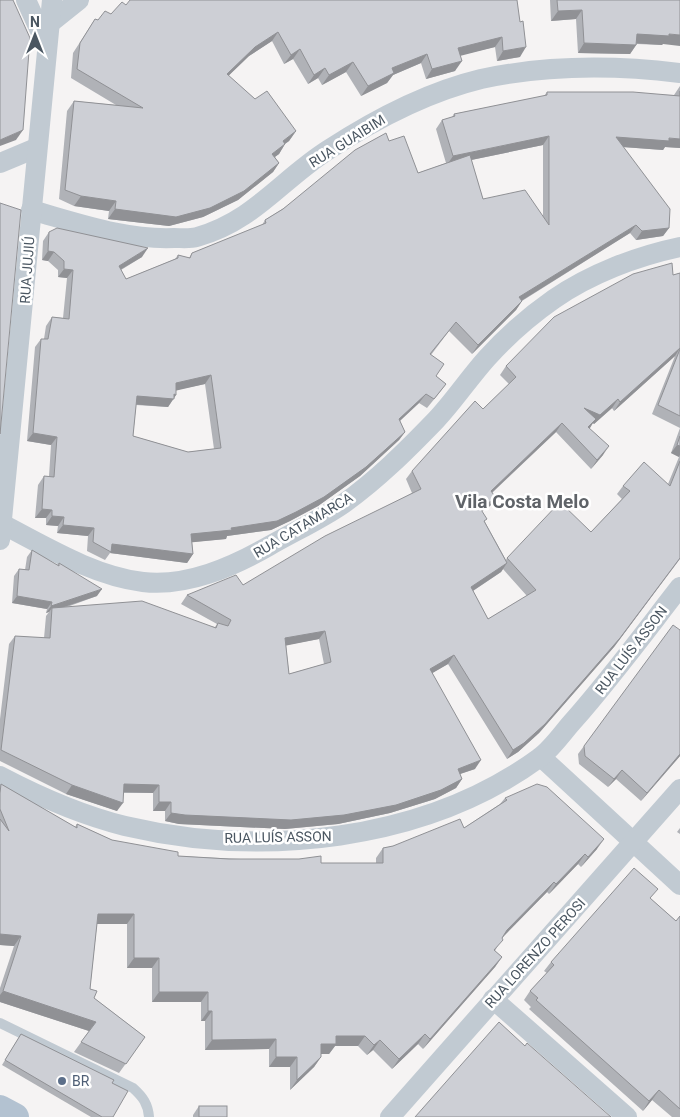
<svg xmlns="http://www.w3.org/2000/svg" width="680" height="1117" viewBox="0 0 680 1117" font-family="Roboto,sans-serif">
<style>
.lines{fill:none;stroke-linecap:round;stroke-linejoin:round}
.service{stroke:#c1cad2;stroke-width:10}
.minor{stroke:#c1cad2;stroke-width:20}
.primary{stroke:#b3c2d1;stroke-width:28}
.wall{fill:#b0b2b7;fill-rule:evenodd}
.shaded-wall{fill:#909195}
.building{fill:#cdcfd5;stroke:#909195;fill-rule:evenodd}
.service-dot{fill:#5c6f8a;stroke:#fff;stroke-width:2}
.labels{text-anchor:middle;stroke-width:5;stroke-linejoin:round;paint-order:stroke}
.street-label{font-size:14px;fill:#4a5661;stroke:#fff}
.service-label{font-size:14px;fill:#4e5e75;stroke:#fff;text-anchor:start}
.district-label{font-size:19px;font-weight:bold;fill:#5f6368;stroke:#fff}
</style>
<rect width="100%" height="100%" fill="#f5f3f3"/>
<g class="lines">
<path class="service" d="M0,1023L133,1088C143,1097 148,1104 149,1117"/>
<g class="minor">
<polyline points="26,0 46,44"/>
<polyline points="49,24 79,0"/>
<polyline points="0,163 36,148"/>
<path d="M31,210C78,223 125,240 174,238C182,238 190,239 197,237C254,221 281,180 328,150C374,120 427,92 481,79C546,65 614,65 680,73"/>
<path d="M2,524C45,546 93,576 143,582C187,587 232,567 269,546C293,532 320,520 343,504C377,480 407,450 436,420C454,401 469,378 487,358C506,337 531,315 554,299C590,274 637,256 680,247"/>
<polyline points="0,540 52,0"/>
<polyline points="541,757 680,885"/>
<path d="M0,776C40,797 81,815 125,826C261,858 424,842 539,758C552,749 563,732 574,720C611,678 645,632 680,587"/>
<polyline points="493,999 627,1117"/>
<polyline points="390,1117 680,789"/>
</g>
<polyline class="primary" points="0,1109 15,1117"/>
</g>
<g class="wall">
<polygon points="517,0 520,57 497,61 495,47 460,55 455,71 426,79 421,63 393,75 387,83 361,96 346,72 322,85 318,78 308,84 293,59 284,64 272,41 249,56 228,76 255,99 296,131 289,141 285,144 279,154 275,157 279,163 273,172 238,200 203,217 169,226 108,219 109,211 74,206 59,199 67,111 74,101 116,105 71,78 73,53 95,19 98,20 111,14 126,5"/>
<polygon points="550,0 680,0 662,45 637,44 630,54 578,53 576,19 551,21"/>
<path d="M680,86V148L665,147L663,150L623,147L669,228L663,236L636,240L630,233L522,301L516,310L472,354L449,331L431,355L436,376L446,384L440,392L427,408L419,403L400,421L405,432L399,440L360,476L318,506L290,521L271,530L227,536L226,539L192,542L193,554L187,563L110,553L105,560L87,551L88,536L57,533L58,526L46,525V518H35L38,485L44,476H49L51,445L27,441L35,347L41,339H44L46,326L52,317L63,318L67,278L58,277V270L48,261L42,260L43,241L49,232L142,257L121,270L126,279L175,259L178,255L189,258L192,253L262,225L265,220L389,141L418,173L446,163L436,129L442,120L452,117L454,114L544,96L547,92L674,95ZM543,145V216L483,199L471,160ZM205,384L214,449L188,452L133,436L136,405L168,407L176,395V390Z"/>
<path d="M680,273V428L652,414L675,356L614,411L612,408L594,424L593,423L589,428L603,455L591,469L556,432L492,493L496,498L490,506L482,511L485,522L506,560L507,558L591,532L622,499L617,494L623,486L668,484L679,457L671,453L680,428V559L614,647L539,733L518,752L507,759L448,664L432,673L475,769L460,774L462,779L456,788L435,799L390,813L338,824L285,829L179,824L165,821V811H153V793H123L117,811L66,794L0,761V719L9,644L15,636L44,638L46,616L49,612L46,613L47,609L12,603L14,576L19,569L25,570L27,557L32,550L57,565L59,563L97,596L67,607L215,627L217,624L181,604L187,595L243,585L412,493L406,479L412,471L483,409L509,384L500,375L506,366L673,275ZM503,569L527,596L488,619L473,591L501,572ZM319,639L324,664L289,674L286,645Z"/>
<polygon points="680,630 680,756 641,801 616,779 608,787 579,764 578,754 584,746"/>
<polygon points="1,784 75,827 77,824 112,840 178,856 321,863 376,863 376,858 383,848 393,846 464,828 500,804 505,798 597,849 581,867 578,864 549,894 547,892 502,938 495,951 502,957 495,967 423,1049 418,1044 392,1069 373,1050 367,1055 358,1046 335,1046 329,1054 321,1054 321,1057 314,1067 290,1090 290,1067 269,1067 269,1049 205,1050 205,1021 201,1021 201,1002 152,1002 152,968 127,968 127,924 97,924 90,989 94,998 145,1037 119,1073 74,1052 89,1031 0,1002 0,988 14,946 0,945 0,786"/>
<polygon points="680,828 680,834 677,832"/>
<polygon points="651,899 676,921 680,916 680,1117 672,1117 652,1100 643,1111 529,1009 531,1007 524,1000 530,991 547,973 544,971 551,962"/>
<polygon points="21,1034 112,1083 113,1117 91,1117 2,1065"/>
<polygon points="199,1106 227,1117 193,1117 193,1115"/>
</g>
<g class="shaded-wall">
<polygon points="582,10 576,19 551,21 558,11"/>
<polygon points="278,32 272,41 249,56 220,84 227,74 255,47"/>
<polygon points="637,34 669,34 680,35 680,46 663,44 662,45 631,43"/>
<polygon points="502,37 495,47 452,58 458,48"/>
<polygon points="584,43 636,45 630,54 578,53"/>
<polygon points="526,47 520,57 497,61 503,51"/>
<polygon points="300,49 293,59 284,64 291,55"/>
<polygon points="427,54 421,63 393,75 387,83 361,96 368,86 392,68"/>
<polygon points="462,61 455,71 426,79 432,69"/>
<polygon points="353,62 346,72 322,85 329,75"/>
<polygon points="325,68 318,78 308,84 314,75"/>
<polygon points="23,130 16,140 0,146 0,140"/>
<polygon points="296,131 289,141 276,150 283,141"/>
<polygon points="549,136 543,145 447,165 453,156"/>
<polygon points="616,137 680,139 680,148 665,147 663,150 609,146"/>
<polygon points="285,144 279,154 266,163 272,154"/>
<polygon points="279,163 273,172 238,200 203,217 169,226 108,219 115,209"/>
<polygon points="81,196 116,201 109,211 74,206"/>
<polygon points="636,225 630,233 513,306 519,297"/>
<polygon points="669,228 663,236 636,240 642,231"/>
<polygon points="148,248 142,257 113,274 119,266"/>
<polygon points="48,251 54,252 48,261 42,260"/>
<polygon points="64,269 73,270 67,278 58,277"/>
<polygon points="522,301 516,310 472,354 478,345"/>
<polygon points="680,348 675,356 614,411 620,402"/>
<polygon points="211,375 205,384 170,392 176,383"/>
<polygon points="174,394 176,395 168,407 130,404 137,396"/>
<polygon points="426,394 419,403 393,427 399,419"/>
<polygon points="618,399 612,408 594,424 593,423 590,428 581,435 584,408"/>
<polygon points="562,423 556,432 485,499 491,491"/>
<polygon points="405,432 399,440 360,476 318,506 290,521 271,530 227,536 226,539 185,543 191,534 231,528"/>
<polygon points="33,433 57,437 51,445 27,441"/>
<polygon points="677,445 680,446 680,455 679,457 671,453"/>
<polygon points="609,446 603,455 591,469 597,460"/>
<polygon points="496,498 490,506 474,516 480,508"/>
<polygon points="42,509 52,510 46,518 35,518"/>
<polygon points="52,516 64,517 58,526 46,525"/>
<polygon points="63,525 94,528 88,536 57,533"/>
<polygon points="112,544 193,554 187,563 110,553 111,552"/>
<polygon points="680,558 614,647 539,733 518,752 507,759 513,750"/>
<polygon points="507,563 501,572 465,596 471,587"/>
<polygon points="102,589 97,596 52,611 52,608 49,612 46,613 51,606"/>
<polygon points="17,596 52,602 47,609 12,603"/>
<polygon points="325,631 319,639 279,647 285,638"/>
<polygon points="454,655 448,664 424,678 430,669"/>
<polygon points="680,754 680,756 641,801 647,793"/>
<polygon points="481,760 475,769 451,777 458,769"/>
<polygon points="622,770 616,779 608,787 614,779"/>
<polygon points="462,779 456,788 435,799 390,813 338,824 285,829 179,824 165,821 171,813"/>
<polygon points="124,784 159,785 153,793 118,792"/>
<polygon points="72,785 123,803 117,811 66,794"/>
<polygon points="159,802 171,802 165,811 153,811"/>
<polygon points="604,839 597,849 581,867 588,857"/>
<polygon points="585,854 578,864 549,894 556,884"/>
<polygon points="554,882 547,892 500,940 507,930"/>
<polygon points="98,914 134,914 127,924 91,924"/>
<polygon points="0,934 21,936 14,946 0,945"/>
<polygon points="502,957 495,967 423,1049 430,1039"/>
<polygon points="134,958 159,958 152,968 127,968"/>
<polygon points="3,991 96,1022 89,1031 0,1002 0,995"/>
<polygon points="159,992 208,992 201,1002 152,1002"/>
<polygon points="208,1011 212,1011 205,1021 201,1021"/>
<polygon points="425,1034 418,1044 392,1069 399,1059"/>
<polygon points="336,1036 365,1036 358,1046 335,1046 329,1054 314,1054 321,1044"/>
<polygon points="276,1039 269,1049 205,1050 212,1040"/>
<polygon points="380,1040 373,1050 367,1055 374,1045"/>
<polygon points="276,1057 297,1057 290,1067 269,1067"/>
<polygon points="321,1057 314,1067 290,1090 297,1080"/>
<polygon points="659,1090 652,1100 643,1111 649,1101"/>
</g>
<g class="building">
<polygon points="0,0 13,0 30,38 23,130 0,140"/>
<polygon points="130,0 517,0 520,22 523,21 526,47 503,51 502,37 458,48 462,61 432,69 427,54 392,68 394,73 368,86 353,62 329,75 325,68 314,75 300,49 291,55 278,32 255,47 227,74 255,99 267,91 296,131 283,141 285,144 272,154 279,163 244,191 210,208 176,217 115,209 116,201 81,196 65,190 74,101 143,108 77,69 80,43 95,19 98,20 105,11 111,14 122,2 126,5"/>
<polygon points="557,0 680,0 680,35 669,34 669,36 637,34 636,45 584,43 582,10 558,11"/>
<path d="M680,91V139L669,138V141L616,137L670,209L669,228L642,231L636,225L519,297L522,301L478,345L456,322L430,354L444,364L436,376L446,384L434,399L426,394L399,419L405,432L366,467L324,497L296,512L277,521L231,528L232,530L191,534L193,554L112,544L111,552L93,542L94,528L63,525L64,517L52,516V510L42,509L44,476L54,477L57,437L33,433L41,339H48L52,317L69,319L73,270L64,269V261L54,252L48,251L49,232L57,228L148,248L119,266L126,279L178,258V255L190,258L192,253L266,223L265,220L283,209L355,150L386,133L389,141L404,136L418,173L470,155L483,199L525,190L549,225V136L453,156L442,120L455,116L454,114L547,95V92H633L680,96ZM211,375L221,448L188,452L133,436L137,396L174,399V394L176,395V383Z"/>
<polygon points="0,203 21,210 0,434"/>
<path d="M672,263L673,275L680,273V348L620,402L618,399L600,415L584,408L596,419L588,427L609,446L597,460L562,423L491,491L496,498L480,508L487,519L484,521L507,563L471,587L488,619L536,590L507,558L560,502L591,532L630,491L623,486L644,462L670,486L680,461V558L620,638L545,724L524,743L513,750L454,655L430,669L481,760L458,769L462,779L441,790L396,805L344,815L291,820L185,815L171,813V802H159V785L124,784L123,803L72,785L1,750L15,636L50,638L52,608L142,601L216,628L218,623L228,626L231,620L187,595L236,575L243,585L325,536L421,489L412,471L475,401L483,409L516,377L506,366L554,317L633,274ZM325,631L331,662L289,674L285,638Z"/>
<polygon points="680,349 680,416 658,405"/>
<polygon points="680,436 680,446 677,445"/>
<polygon points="32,550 59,566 59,563 102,589 51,606 52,602 17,596 19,569 29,570"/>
<polygon points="673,625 680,630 680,754 647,793 622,770 614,779 585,756 584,746"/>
<polygon points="1,784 77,828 77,824 112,840 178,852 178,856 229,859 299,859 321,856 321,863 383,863 383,848 393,846 460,819 464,828 507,800 505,798 537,784 547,787 604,839 588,857 585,854 556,884 554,882 507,930 502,938 503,940 494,950 502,957 430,1039 425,1034 399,1059 380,1040 374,1045 365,1036 336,1036 336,1044 321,1044 321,1057 297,1080 297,1057 276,1057 276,1039 212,1040 212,1011 208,1011 208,992 159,992 159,958 134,958 134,914 98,914 90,989 97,991 94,998 145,1037 126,1064 81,1042 96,1022 3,991 21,936 0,934 0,819 9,831 0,809 0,793"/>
<polygon points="634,868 658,889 650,898 676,921 680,916 680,1109 659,1090 649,1101 536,1000 538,998 530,991 554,965 551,962"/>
<polygon points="499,1022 525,1046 527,1043 611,1117 415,1117"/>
<polygon points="21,1034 114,1080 112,1083 128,1091 113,1117 102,1117 5,1060"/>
<rect x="199" y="1106" width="28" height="11"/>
</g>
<circle class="service-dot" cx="62" cy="1081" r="5"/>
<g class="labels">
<g class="street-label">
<text transform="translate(347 141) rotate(-32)" y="5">RUA GUAIBIM</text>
<text transform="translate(27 270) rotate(-86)" y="5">RUA JUJIÚ</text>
<text transform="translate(303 525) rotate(-31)" y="5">RUA CATAMARCA</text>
<text transform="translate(631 650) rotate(-52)" y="5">RUA LUÍS ASSON</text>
<text transform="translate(278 837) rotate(-1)" y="5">RUA LUÍS ASSON</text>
<text transform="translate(535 953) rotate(-48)" y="5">RUA LORENZO PEROSI</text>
</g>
<g class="service-label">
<text x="72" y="1086">BR</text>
</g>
<g class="district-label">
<text x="522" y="508">Vila Costa Melo</text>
</g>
</g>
<g transform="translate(35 35)" stroke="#ffffff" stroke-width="4" paint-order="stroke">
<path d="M0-4L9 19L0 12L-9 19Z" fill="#4a5661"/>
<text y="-8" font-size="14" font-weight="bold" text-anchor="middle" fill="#4a5661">N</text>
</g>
</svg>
